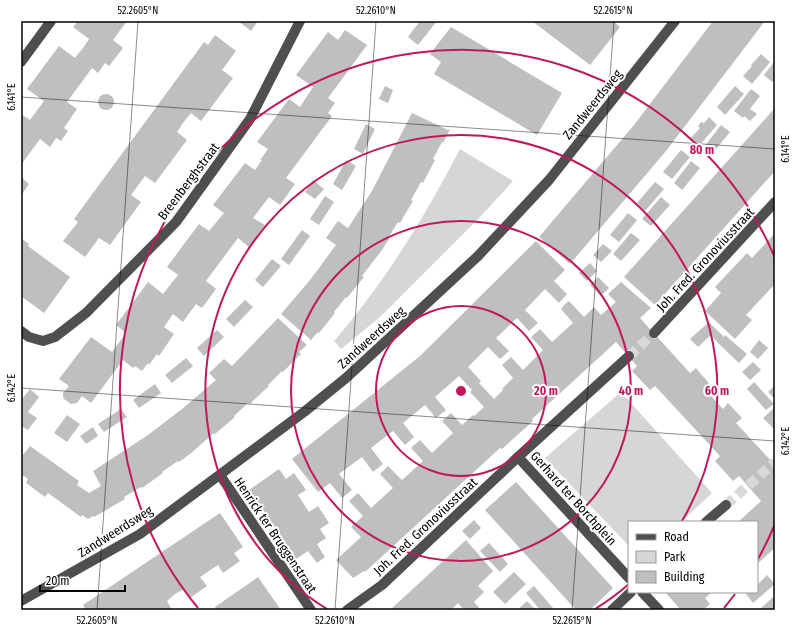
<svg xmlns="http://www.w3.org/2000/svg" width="796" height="631" viewBox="0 0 796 631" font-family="'Fira Sans Condensed',sans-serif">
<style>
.green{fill:#d6d6d6}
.building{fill:#bfbfbf}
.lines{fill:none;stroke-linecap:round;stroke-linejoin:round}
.minor-tunnel{stroke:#d9d9d9;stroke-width:10;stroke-dasharray:10 5;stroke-linecap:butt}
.minor{stroke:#4f4f4f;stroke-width:10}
.ticks{fill:none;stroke:#000;stroke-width:1;stroke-opacity:0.45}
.ring{fill:none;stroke:#c2185b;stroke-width:2}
.labels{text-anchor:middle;stroke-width:4;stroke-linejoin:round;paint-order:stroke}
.street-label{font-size:13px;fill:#000;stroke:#fff}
.centre{fill:#c2185b;stroke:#fff;stroke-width:2}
.ring-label{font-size:12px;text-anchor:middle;font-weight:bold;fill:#c2185b;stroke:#fff;stroke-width:4;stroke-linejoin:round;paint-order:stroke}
.neatline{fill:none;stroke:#000;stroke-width:1.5}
.ticks-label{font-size:10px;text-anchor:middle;fill:#000}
</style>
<rect width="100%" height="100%" fill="#fff"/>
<g class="green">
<path d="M460,149L513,181L483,214L380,317L341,349L334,341C385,282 424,218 460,149Z"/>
<polygon points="621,392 712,493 681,522 629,522 629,546 545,458"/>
</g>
<g class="building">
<polygon points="78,21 127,21 113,40 123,48 109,66 105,63 98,73 92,68 67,102 77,109 64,128 68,131 61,141 56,138 50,147 40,139 21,165 21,114 30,120 44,101 27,89 59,46 75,58 83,48 89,39 73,27"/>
<polygon points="238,21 258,21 251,31"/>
<polygon points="420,21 437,21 418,45 408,37"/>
<polygon points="532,21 613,21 620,27 590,65"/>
<polygon points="713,21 765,21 666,151 570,264 539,237 634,125"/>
<polygon points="451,27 562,93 537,135 434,74 441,62 430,54"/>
<polygon points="345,30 367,45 328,98 335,103 328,113 332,116 286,178 295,184 280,205 269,197 253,218 265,225 249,247 238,238 206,281 216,289 202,308 196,304 183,322 173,314 164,327 174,334 159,356 157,354 149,365 148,363 142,371 135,366 133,368 123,360 91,403 82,396 77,403 71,404 64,399 63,396 63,393 69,386 59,379 91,337 112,352 126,333 116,325 148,282 163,294 178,275 167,267 199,224 209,231 224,213 213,205 245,163 255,170 262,160 260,160 268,149 257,142 289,99 300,107 313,87 296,75 328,32 338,40"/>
<polygon points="215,35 236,51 222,70 233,78 201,121 191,113 183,123 177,132 187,140 155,183 145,176 131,195 141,202 110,245 99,238 85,257 63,241 78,222 74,219 204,42 208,45"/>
<polygon points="761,54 770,62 752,84 743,76 752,66 751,65"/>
<polygon points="775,61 775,79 772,82 764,75"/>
<polygon points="385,86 393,90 388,103 379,99"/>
<polygon points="735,86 744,94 725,115 717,107"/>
<polygon points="751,89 760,96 750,109 757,114 750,121 744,116 743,118 734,111"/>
<circle cx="106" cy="102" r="8"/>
<polygon points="775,108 775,171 655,305 624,277"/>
<polygon points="412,113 448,130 450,129 443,143 442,142 433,159 435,160 423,183 421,182 411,200 413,201 400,223 398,222 388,238 389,239 382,250 362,276 364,277 347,298 346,297 334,312 335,313 319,333 318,332 310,341 310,339 281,314 310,280 336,245 326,238 338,221 348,228 372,191"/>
<polygon points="709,117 717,125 699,146 690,139 700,128 698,126 701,122 704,123"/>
<polygon points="366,124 375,129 363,154 354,149"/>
<polygon points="721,125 730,132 712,154 704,147"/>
<polygon points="681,150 690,157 672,179 663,172"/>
<polygon points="346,160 356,166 342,190 333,184"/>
<polygon points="691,161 700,168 682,190 674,183"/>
<polygon points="21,177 29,184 21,196"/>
<polygon points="313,180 324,189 315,199 305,192"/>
<polygon points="655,182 664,189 645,211 637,203"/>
<polygon points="325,196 334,202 319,225 310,219"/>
<polygon points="661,197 670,205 651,226 642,219"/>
<polygon points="628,213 637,220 619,242 610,235"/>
<polygon points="302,230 310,236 289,265 281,259"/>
<polygon points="631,233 640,240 621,261 613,254"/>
<polygon points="775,233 775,284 746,315 752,320 735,339 705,311 721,293 715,287 747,253 752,258"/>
<polygon points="21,238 29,244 28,246 70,277 44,313 21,296"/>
<polygon points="536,241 565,270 554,281 567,294 559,303 545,289 525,310 538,323 529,331 517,318 496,338 509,351 500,359 488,347 468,367 481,381 479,383 494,399 503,390 502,389 513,378 502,365 511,357 523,370 543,350 531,337 540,329 552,342 573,323 561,309 565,304 569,301 584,317 594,307 601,315 616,302 608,294 621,282 651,308 640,318 690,373 696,368 701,374 709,383 704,388 723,409 728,403 742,418 736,423 775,465 775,544 774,546 775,548 757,564 757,522 738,522 761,501 739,476 733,481 715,461 720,456 655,386 650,390 632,371 637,366 616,342 532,419 533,421 502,449 500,448 365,572 364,571 353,578 336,560 361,537 351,527 363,516 349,501 358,493 371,508 393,488 380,474 388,466 402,480 423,461 411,448 420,440 432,453 453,433 442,421 451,413 462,425 473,415 474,416 484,407 470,392 472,390 459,376 435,397 446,410 436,418 425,405 403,423 414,437 405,445 393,431 371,448 383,464 373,472 362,457 339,474 352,490 342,498 330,483 318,492 292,459 420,356"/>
<polygon points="603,244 612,251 601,262 593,255"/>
<polygon points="272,259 281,266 263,287 255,280"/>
<polygon points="590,263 597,271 587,281 579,273"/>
<polygon points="598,277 609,288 601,296 590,285"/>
<polygon points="245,300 253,307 234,327 226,319"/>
<polygon points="278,318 307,345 299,352 301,354 283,372 282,371 268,385 269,386 259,395 250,404 248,403 234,416 235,417 215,434 214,433 190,454 179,462 178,461 162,472 163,473 142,488 141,487 124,497 125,499 94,517 93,516 88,519 82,515 81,517 48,493 45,497 26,483 28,479 21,474 21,455 22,456 30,446 79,481 77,485 89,493 101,486 93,471 148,435 182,409 216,380 209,373 224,359 232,366"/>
<polygon points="709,322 724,337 725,335 747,354 739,363 718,343 711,335 698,347 690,339"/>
<polygon points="217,330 224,337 204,356 197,348"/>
<polygon points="759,340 768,348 758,359 750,352"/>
<polygon points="186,358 193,366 172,383 165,375"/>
<polygon points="753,362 761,370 750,380 742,372"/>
<polygon points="754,382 774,404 766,410 747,389"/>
<polygon points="155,384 161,393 139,408 133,400"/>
<polygon points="775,385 775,399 768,392"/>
<polygon points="30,389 39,397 28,412 37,418 28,430 21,426 21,398 22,399"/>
<polygon points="775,407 775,430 763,418"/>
<polygon points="121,409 127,417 104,432 98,424"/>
<polygon points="67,415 80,424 67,442 54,433"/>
<polygon points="93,427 98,436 86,444 80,436"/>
<polygon points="279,469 286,479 294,473 306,490 298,495 309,512 318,506 329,523 320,529 326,538 317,544 325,557 317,563 308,551 296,559 249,490"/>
<polygon points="516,482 613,588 590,610 576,610 485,510"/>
<polygon points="220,513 243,547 234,553 240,561 223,573 218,565 200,577 207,586 190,598 184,589 175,594 167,601 172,610 86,610 83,605"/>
<polygon points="474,520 481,528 470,539 462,531"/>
<polygon points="466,540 493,571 478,586 484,592 474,602 481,610 464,610 458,603 451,610 390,610"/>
<polygon points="489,543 508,564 500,572 480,551"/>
<polygon points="514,572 526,584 505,604 493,592"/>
<polygon points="767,575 775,584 753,603 746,594 749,592 757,592 757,585"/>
<polygon points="258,577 281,610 216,610 215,607"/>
<polygon points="534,586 553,608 550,610 540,610 526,593"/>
<polygon points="665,592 712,592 705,598 710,604 703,610 681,610"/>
<polygon points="773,597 775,599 775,610 759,610"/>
<polygon points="527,601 536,610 517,610"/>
</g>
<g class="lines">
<g class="minor-tunnel">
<polyline points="629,356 654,333"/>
<polyline points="726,505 775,462"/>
</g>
<g class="minor">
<polyline points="21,62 51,21"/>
<polyline points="21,331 29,337 43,341 55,337 86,313 176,222 250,119 300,21"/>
<polyline points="654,333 775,202"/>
<polyline points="518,457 629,578"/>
<polyline points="220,475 311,610"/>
<polyline points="706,522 726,505"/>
<polyline points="642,592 659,610"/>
<polyline points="21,601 140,534 304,412 346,378 478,256 549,180 675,21"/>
<polyline points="347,610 382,585 518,457 629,356"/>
<polyline points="612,610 631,592"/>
</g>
</g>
<path class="ticks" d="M21,97L775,149M21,388L775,441M97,610L138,21M335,610L376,21M572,610L614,21"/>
<g class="ring">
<circle cx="461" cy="391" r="85"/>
<circle cx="461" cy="391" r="170"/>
<path d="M629 584A256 256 0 0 1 595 609M327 609A256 256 0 1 1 682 521"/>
<path d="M775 524A341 341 0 0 1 758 559M735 594A341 341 0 0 1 724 608M198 608A341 341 0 1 1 775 258"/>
</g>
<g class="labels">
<g class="street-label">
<text transform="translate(592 104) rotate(-51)" y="5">Zandweerdsweg</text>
<text transform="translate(188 181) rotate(-53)" y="5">Breenberghstraat</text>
<text transform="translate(705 259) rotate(-47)" y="5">Joh. Fred. Gronoviusstraat</text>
<text transform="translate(371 337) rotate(-42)" y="5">Zandweerdsweg</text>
<text transform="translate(574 498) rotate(48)" y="5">Gerhard ter Borchplein</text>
<text transform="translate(425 526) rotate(-43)" y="5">Joh. Fred. Gronoviusstraat</text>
<text transform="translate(115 531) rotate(-32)" y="5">Zandweerdsweg</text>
<text transform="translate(276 535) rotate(56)" y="5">Henrick ter Bruggenstraat</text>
</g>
</g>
<circle cx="461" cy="391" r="6" class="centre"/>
<g class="ring-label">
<text x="702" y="154">80 m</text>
<text x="546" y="395">20 m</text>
<text x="631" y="395">40 m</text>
<text x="717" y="395">60 m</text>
</g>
<rect width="796" height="631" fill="none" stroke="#ffffff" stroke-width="44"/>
<rect x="628" y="521" width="130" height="72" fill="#ffffff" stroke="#999999"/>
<rect x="636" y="534" width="20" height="6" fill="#4f4f4f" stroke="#999999"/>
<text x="664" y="541" font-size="12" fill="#000000">Road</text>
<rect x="636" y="551" width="20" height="12" fill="#d6d6d6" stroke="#999999"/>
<text x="664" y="561" font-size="12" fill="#000000">Park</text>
<rect x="636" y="571" width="20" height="12" fill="#bfbfbf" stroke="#999999"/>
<text x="664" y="581" font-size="12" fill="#000000">Building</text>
<path d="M40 585v6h85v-6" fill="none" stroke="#000000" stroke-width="2"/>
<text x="46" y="585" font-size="12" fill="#000000" stroke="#ffffff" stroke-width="3" paint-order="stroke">20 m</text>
<rect x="22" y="22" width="752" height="587" class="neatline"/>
<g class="ticks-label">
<text x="138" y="14">52.2605°N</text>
<text x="376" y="14">52.2610°N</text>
<text x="613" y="14">52.2615°N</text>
<text transform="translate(11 97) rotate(-90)" y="4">6.141°E</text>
<text transform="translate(785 149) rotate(-90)" y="4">6.141°E</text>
<text transform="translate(11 388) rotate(-90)" y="4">6.142°E</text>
<text transform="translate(785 441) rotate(-90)" y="4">6.142°E</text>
<text x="97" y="624">52.2605°N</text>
<text x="335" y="624">52.2610°N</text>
<text x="572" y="624">52.2615°N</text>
</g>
</svg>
